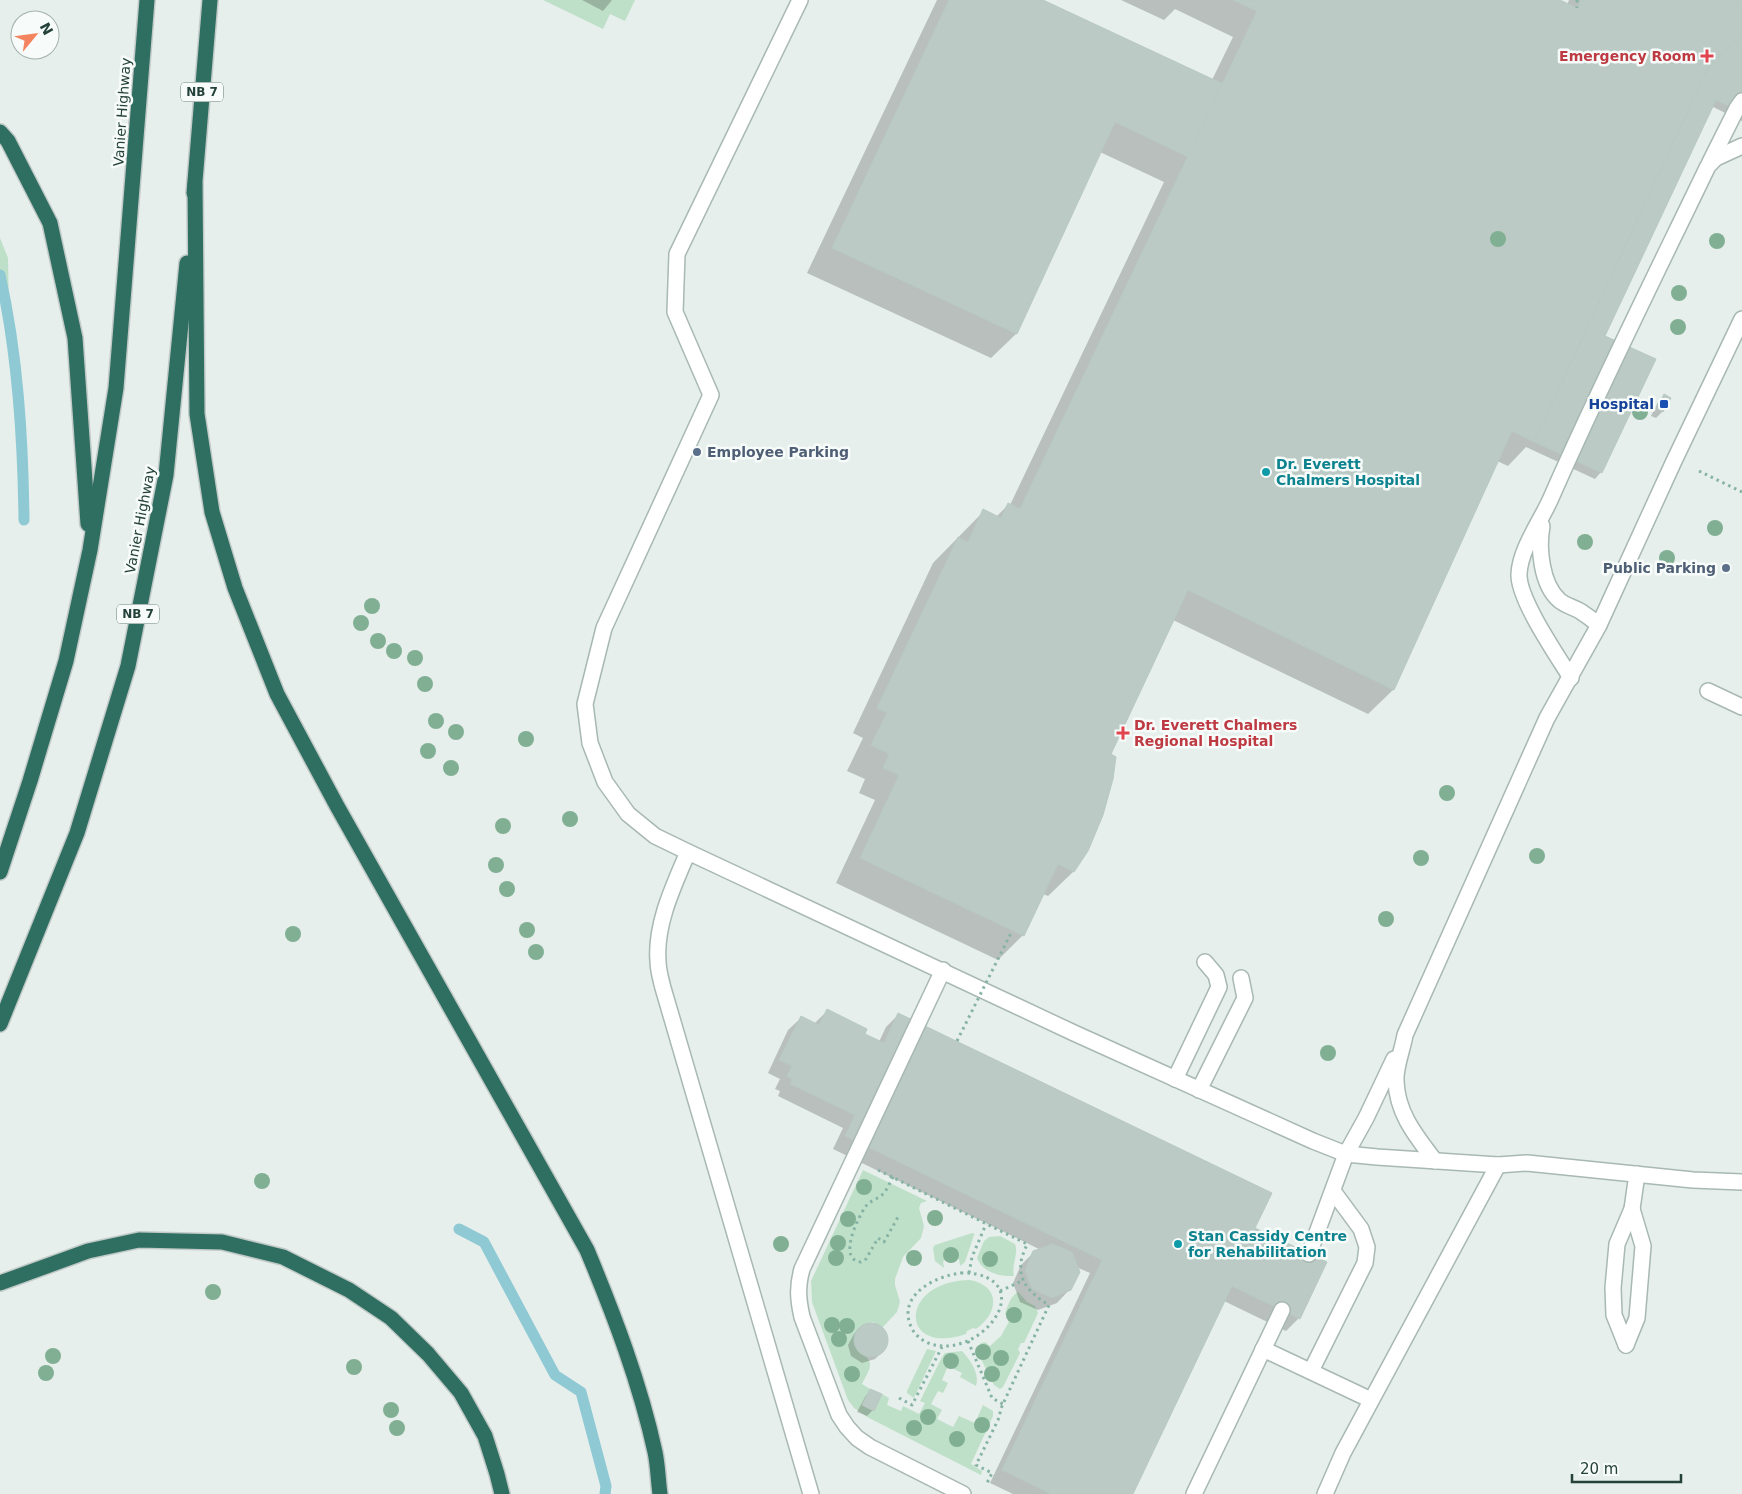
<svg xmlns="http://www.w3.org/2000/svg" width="1742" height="1494" viewBox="0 0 1742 1494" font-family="'DejaVu Sans',sans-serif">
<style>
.green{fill:#bfe0c8}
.shadow{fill:#0003}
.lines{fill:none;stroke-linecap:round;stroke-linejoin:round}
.stream{stroke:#8ec9d4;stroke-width:11}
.building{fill:#bbcac4;stroke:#b8c9c2}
.lane-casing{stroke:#a8b8b2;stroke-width:18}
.highway-casing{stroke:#c2cac8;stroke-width:18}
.path{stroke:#86b3a5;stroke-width:3;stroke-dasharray:2.5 4;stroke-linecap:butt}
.lane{stroke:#fff;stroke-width:15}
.highway{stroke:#2f6f62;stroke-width:15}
.path-bridge{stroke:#86b3a5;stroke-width:3;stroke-dasharray:2.5 4;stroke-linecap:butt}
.tree{fill:#80af93}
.health-dot{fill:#e0444e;stroke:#f7fbf9;stroke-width:2}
.transit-dot{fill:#1a4fb4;stroke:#f7fbf9;stroke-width:2}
.service-dot{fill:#5c6f8a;stroke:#f7fbf9;stroke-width:2}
.culture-dot{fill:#0f9aa8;stroke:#f7fbf9;stroke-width:2}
.labels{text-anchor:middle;stroke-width:5;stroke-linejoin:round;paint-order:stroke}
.shield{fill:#f7fbf9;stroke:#637a73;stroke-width:1}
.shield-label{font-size:12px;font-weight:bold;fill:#24423a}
.health-label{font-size:14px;font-weight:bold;fill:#be3a42;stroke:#f7fbf9;text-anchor:end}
.street-label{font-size:14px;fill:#24423a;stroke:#f7fbf9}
.transit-label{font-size:14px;font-weight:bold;fill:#164399;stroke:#f7fbf9;text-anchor:end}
.service-label{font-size:14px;font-weight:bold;fill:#4e5e75;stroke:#f7fbf9;text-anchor:start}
.culture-label{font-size:14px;font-weight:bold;fill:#0d838f;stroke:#f7fbf9;text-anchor:start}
</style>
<rect width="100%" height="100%" fill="#e6efeb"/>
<g class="green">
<polygon points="543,0 635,0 625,21 610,14 603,29"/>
<polygon points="0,238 8,258 9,315 0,289"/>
<path d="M863,1170L927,1201L921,1203L919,1208L924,1226L921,1238L903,1257L895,1279V1285L900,1302L897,1312L882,1328L873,1322L860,1326L854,1338L857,1350C876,1362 871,1366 862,1384L870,1389L862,1405L874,1411L882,1394L889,1398L887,1405L901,1411L903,1406L919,1414L925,1403L920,1401L942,1357L945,1353L962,1351C970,1360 980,1373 976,1386L960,1377L962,1373L948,1366L942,1380L948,1383L943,1393L938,1391L931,1404L942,1410L937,1419L953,1427L959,1416L975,1423L983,1405L993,1411V1416L971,1464L982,1471L981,1475L869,1418L854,1408L848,1400L812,1302L811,1281Z"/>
<polygon points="972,1233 975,1234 974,1235 965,1262 960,1266 959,1259 943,1261 944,1268 935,1261 933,1248 935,1245"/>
<path d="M1000,1236L1015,1244C1019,1254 1011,1265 1014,1276C1000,1277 982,1272 977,1258L984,1241L989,1237Z"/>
<path d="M970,1280C1001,1286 999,1313 976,1329L973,1328L967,1331L966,1334C899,1357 898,1281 970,1280Z"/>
<path d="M1018,1292L1027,1302L1035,1306L1038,1313L1024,1343H1021L1018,1349L1020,1353L1003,1387L1000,1389L994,1385L977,1351L981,1343L985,1342L990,1346L1001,1336L1010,1320L1005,1314C1008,1305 1010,1297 1018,1292Z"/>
<polygon points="927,1349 936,1351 914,1398 907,1393 907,1391"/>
</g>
<g class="shadow">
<polygon points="582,0 612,0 603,11"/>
<polygon points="937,0 1040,0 1212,80 1233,37 1175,9 1164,20 1121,0 1557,0 1567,5 1569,0 1742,0 1742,121 1711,106 1603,336 1601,472 1595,479 1526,447 1508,466 1497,461 1393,690 1368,714 1173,620 1109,754 1073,872 1048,896 1043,894 1023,935 998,960 836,883 875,800 859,793 865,779 847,771 863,738 853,733 933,563 984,511 996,517 1008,505 1010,505 1164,182 1100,152 1016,334 991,358 807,273"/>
<polygon points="1664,396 1669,398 1662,412 1656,418 1651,416 1658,402"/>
<polygon points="827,1011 864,1035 879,1042 886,1027 899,1014 1254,1228 1299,1318 1286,1331 1224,1301 1131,1494 1013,1494 990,1483 1090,1273 1076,1267 1070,1289 1057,1303 1038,1310 1020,1302 1013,1283 1021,1265 1034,1252 1041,1250 833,1149 843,1128 778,1096 780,1091 775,1089 780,1079 768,1073 788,1030 801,1018 814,1024"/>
<polygon points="873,1323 884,1330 887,1341 881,1353 875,1359 862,1363 851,1356 848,1345 854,1334 860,1327"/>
<polygon points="871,1390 880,1395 873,1410 867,1416 857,1412 865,1397"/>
</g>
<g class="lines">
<g class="stream">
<path d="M0,275C18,355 23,438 24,520"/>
<polyline points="459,1229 484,1242 555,1375 581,1392 606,1486 605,1494"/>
</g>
</g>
<g class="building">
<polygon points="949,0 1043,0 1223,84 1188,157 1115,122 1017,334 832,248"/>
<polygon points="1233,0 1560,0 1577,8 1581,0 1742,0 1742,38 1726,48 1707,70 1534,442 1512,431 1394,690 1188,590 1111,754 1116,757 1113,779 1103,815 1088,851 1074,872 1058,864 1024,936 860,858 899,775 883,768 889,754 871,745 887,713 877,708 958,537 968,542 983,509 1001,518 1008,503 1020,509 1257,11"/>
<polygon points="1742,38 1742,112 1716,100 1605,336 1656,359 1602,473 1534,442 1707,70 1726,48"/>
<polygon points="1664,394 1671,398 1663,412 1657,409"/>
<polygon points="827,1009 867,1029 865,1034 884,1043 898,1013 1272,1193 1255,1228 1327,1262 1300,1319 1232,1286 1133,1494 1051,1494 1002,1470 1102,1260 845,1136 855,1115 790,1084 792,1079 787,1076 792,1066 779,1060 801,1016 819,1025"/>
<polygon points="1053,1244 1072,1252 1080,1272 1071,1290 1052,1298 1032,1289 1025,1270 1033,1251"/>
<circle cx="871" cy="1340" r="17"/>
<polygon points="870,1389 882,1394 874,1411 862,1405"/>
</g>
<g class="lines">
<defs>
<g id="lane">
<polyline points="800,0 677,254 675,312 711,395 604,628 585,704 590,743 605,782 628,814 655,836 688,852 1074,1033 1313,1141 1346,1154 1377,1157 1498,1165 1527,1163 1693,1180 1742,1182"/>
<polyline points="1710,162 1737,108 1742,101"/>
<path d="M1542,526C1538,547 1541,584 1559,600C1564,605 1573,607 1580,611C1586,615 1593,620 1599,625"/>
<path d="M1571,678C1557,655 1518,599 1519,574C1520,549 1541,521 1551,498C1600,386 1655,276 1708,166L1716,158L1742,146"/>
<polyline points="1708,691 1742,707"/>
<path d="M688,852C674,885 655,924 658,961C658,970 661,980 663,988L811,1494"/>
<path d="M943,970L802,1269C797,1287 798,1299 802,1317L839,1415L847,1427L857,1438L870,1447L963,1494"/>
<polyline points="1175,1079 1219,987 1216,975 1205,962"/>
<polyline points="1199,1090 1245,998 1241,978"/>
<path d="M1435,1161C1417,1137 1397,1114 1396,1081C1395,1068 1403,1048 1405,1035L1547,718L1599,625L1674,461L1742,319"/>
<polyline points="1309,1254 1346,1154 1366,1118 1394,1059"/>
<polyline points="1626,1345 1614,1315 1613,1288 1617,1244 1632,1209 1637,1174"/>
<polyline points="1626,1345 1637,1318 1643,1246 1632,1209"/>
<polyline points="1263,1349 1371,1400"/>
<polyline points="1311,1371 1365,1263 1367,1247 1361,1229 1333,1191"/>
<polyline points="1194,1494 1282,1310"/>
<polyline points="1325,1494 1343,1453 1498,1165"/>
</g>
<g id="highway">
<polyline points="0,132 8,141 50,223 75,338 88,524"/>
<path d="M195,184L197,414L212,512L235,588L277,694L337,806L587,1250C614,1315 640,1383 655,1452C658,1466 658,1480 660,1494"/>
<polyline points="194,193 210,0"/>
<polyline points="0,872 30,781 66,661 90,550 116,388 147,0"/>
<polyline points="0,1024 77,833 128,666 166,475 187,263"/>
<polyline points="0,1283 88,1251 139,1240 222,1242 283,1257 349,1290 391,1318 428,1354 461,1393 485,1436 497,1474 502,1494"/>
</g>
</defs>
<use href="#lane" class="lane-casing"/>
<use href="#highway" class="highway-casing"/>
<g class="path">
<polyline points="1577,0 1577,8"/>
<polyline points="1699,471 1742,492"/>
<path d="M878,1170L1027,1244C1025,1250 1021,1257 1021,1264C1018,1283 1034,1296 1049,1305L1002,1406L998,1420L976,1465L992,1473L987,1483"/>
<path d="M893,1177C890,1182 887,1190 883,1194C878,1199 871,1200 866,1206C858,1217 837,1260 861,1262L866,1259L878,1238L884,1242L898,1217"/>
<path d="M961,1273C965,1273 971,1273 976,1274C1035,1287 980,1359 931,1344C922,1341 913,1334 910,1324C899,1294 936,1276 961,1273Z"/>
<polyline points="969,1273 972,1257 986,1224"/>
<polyline points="1000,1291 1024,1280"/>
<polyline points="968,1341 992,1398 1003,1404"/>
<polyline points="899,1398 912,1405 942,1347"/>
</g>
<use href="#lane" class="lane"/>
<use href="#highway" class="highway"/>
<polyline class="path-bridge" points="957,1041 1012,931"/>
</g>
<g class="tree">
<circle cx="1498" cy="239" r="8"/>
<circle cx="1717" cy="241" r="8"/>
<circle cx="1679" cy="293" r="8"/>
<circle cx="1678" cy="327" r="8"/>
<circle cx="1640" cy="412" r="8"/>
<circle cx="1715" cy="528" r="8"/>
<circle cx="1585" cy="542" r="8"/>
<circle cx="1667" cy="558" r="8"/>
<circle cx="372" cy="606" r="8"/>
<circle cx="361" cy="623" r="8"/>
<circle cx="378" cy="641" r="8"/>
<circle cx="394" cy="651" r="8"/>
<circle cx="415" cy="658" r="8"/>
<circle cx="425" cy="684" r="8"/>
<circle cx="436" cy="721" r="8"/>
<circle cx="456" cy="732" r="8"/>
<circle cx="526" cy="739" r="8"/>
<circle cx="428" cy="751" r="8"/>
<circle cx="451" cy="768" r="8"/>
<circle cx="1447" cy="793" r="8"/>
<circle cx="570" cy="819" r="8"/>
<circle cx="503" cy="826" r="8"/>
<circle cx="1537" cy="856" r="8"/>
<circle cx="1421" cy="858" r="8"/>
<circle cx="496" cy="865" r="8"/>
<circle cx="507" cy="889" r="8"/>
<circle cx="1386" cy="919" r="8"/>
<circle cx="527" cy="930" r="8"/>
<circle cx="293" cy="934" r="8"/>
<circle cx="536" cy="952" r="8"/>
<circle cx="1328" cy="1053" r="8"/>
<circle cx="262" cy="1181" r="8"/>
<circle cx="864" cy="1187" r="8"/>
<circle cx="935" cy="1218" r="8"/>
<circle cx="848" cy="1219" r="8"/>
<circle cx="838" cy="1243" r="8"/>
<circle cx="781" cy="1244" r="8"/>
<circle cx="951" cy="1255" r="8"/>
<circle cx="836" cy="1258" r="8"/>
<circle cx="914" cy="1258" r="8"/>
<circle cx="990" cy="1259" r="8"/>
<circle cx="213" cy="1292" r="8"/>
<circle cx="1014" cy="1315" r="8"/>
<circle cx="832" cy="1325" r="8"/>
<circle cx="847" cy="1326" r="8"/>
<circle cx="839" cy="1339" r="8"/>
<circle cx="983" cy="1352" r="8"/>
<circle cx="53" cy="1356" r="8"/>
<circle cx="1001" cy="1358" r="8"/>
<circle cx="951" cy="1361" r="8"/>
<circle cx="354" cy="1367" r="8"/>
<circle cx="46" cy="1373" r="8"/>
<circle cx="852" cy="1374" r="8"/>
<circle cx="992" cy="1374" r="8"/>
<circle cx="391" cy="1410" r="8"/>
<circle cx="928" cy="1417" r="8"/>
<circle cx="982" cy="1425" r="8"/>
<circle cx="397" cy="1428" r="8"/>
<circle cx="914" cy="1428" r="8"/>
<circle cx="957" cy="1439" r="8"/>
</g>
<g class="health-dot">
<path d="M1704.5 48.5h5v5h5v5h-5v5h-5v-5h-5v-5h5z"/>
<path d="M1120.5 725.5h5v5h5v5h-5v5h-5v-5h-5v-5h5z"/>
</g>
<rect class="transit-dot" x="1659" y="399" width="10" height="10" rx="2.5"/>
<g class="service-dot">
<circle cx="697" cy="452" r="5"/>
<circle cx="1726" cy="568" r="5"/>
</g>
<g class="culture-dot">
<circle cx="1266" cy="472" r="5"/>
<circle cx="1178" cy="1244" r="5"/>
</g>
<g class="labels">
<g class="shield">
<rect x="181" y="82.5" width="42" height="19" rx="4"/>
<rect x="117" y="604.5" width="42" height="19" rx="4"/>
</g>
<g class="shield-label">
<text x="202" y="96">NB 7</text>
<text x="138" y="618">NB 7</text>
</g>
<g class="health-label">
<text x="1696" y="61">Emergency Room</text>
<text x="1134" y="730" text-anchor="start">Dr. Everett Chalmers<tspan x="1134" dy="16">Regional Hospital</tspan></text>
</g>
<g class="street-label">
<text transform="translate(122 112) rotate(-86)" y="5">Vanier Highway</text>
<text transform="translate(140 520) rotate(-79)" y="5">Vanier Highway</text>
</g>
<g class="transit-label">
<text x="1654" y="409">Hospital</text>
</g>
<g class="service-label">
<text x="707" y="457">Employee Parking</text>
<text x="1716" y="573" text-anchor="end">Public Parking</text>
</g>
<g class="culture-label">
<text x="1276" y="469">Dr. Everett<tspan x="1276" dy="16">Chalmers Hospital</tspan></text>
<text x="1188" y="1241">Stan Cassidy Centre<tspan x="1188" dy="16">for Rehabilitation</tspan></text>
</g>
</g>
<g transform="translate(35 35) rotate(61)"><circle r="24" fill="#f7fbf9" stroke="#a3b1ad"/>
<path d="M0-4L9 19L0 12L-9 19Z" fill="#f4845f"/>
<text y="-8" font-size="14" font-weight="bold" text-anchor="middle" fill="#24423a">N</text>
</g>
<path d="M1572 1474v8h109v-8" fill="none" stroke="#24423a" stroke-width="2.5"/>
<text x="1580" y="1474" font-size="15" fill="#24423a" stroke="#f7fbf9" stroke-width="4" paint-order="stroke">20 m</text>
</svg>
